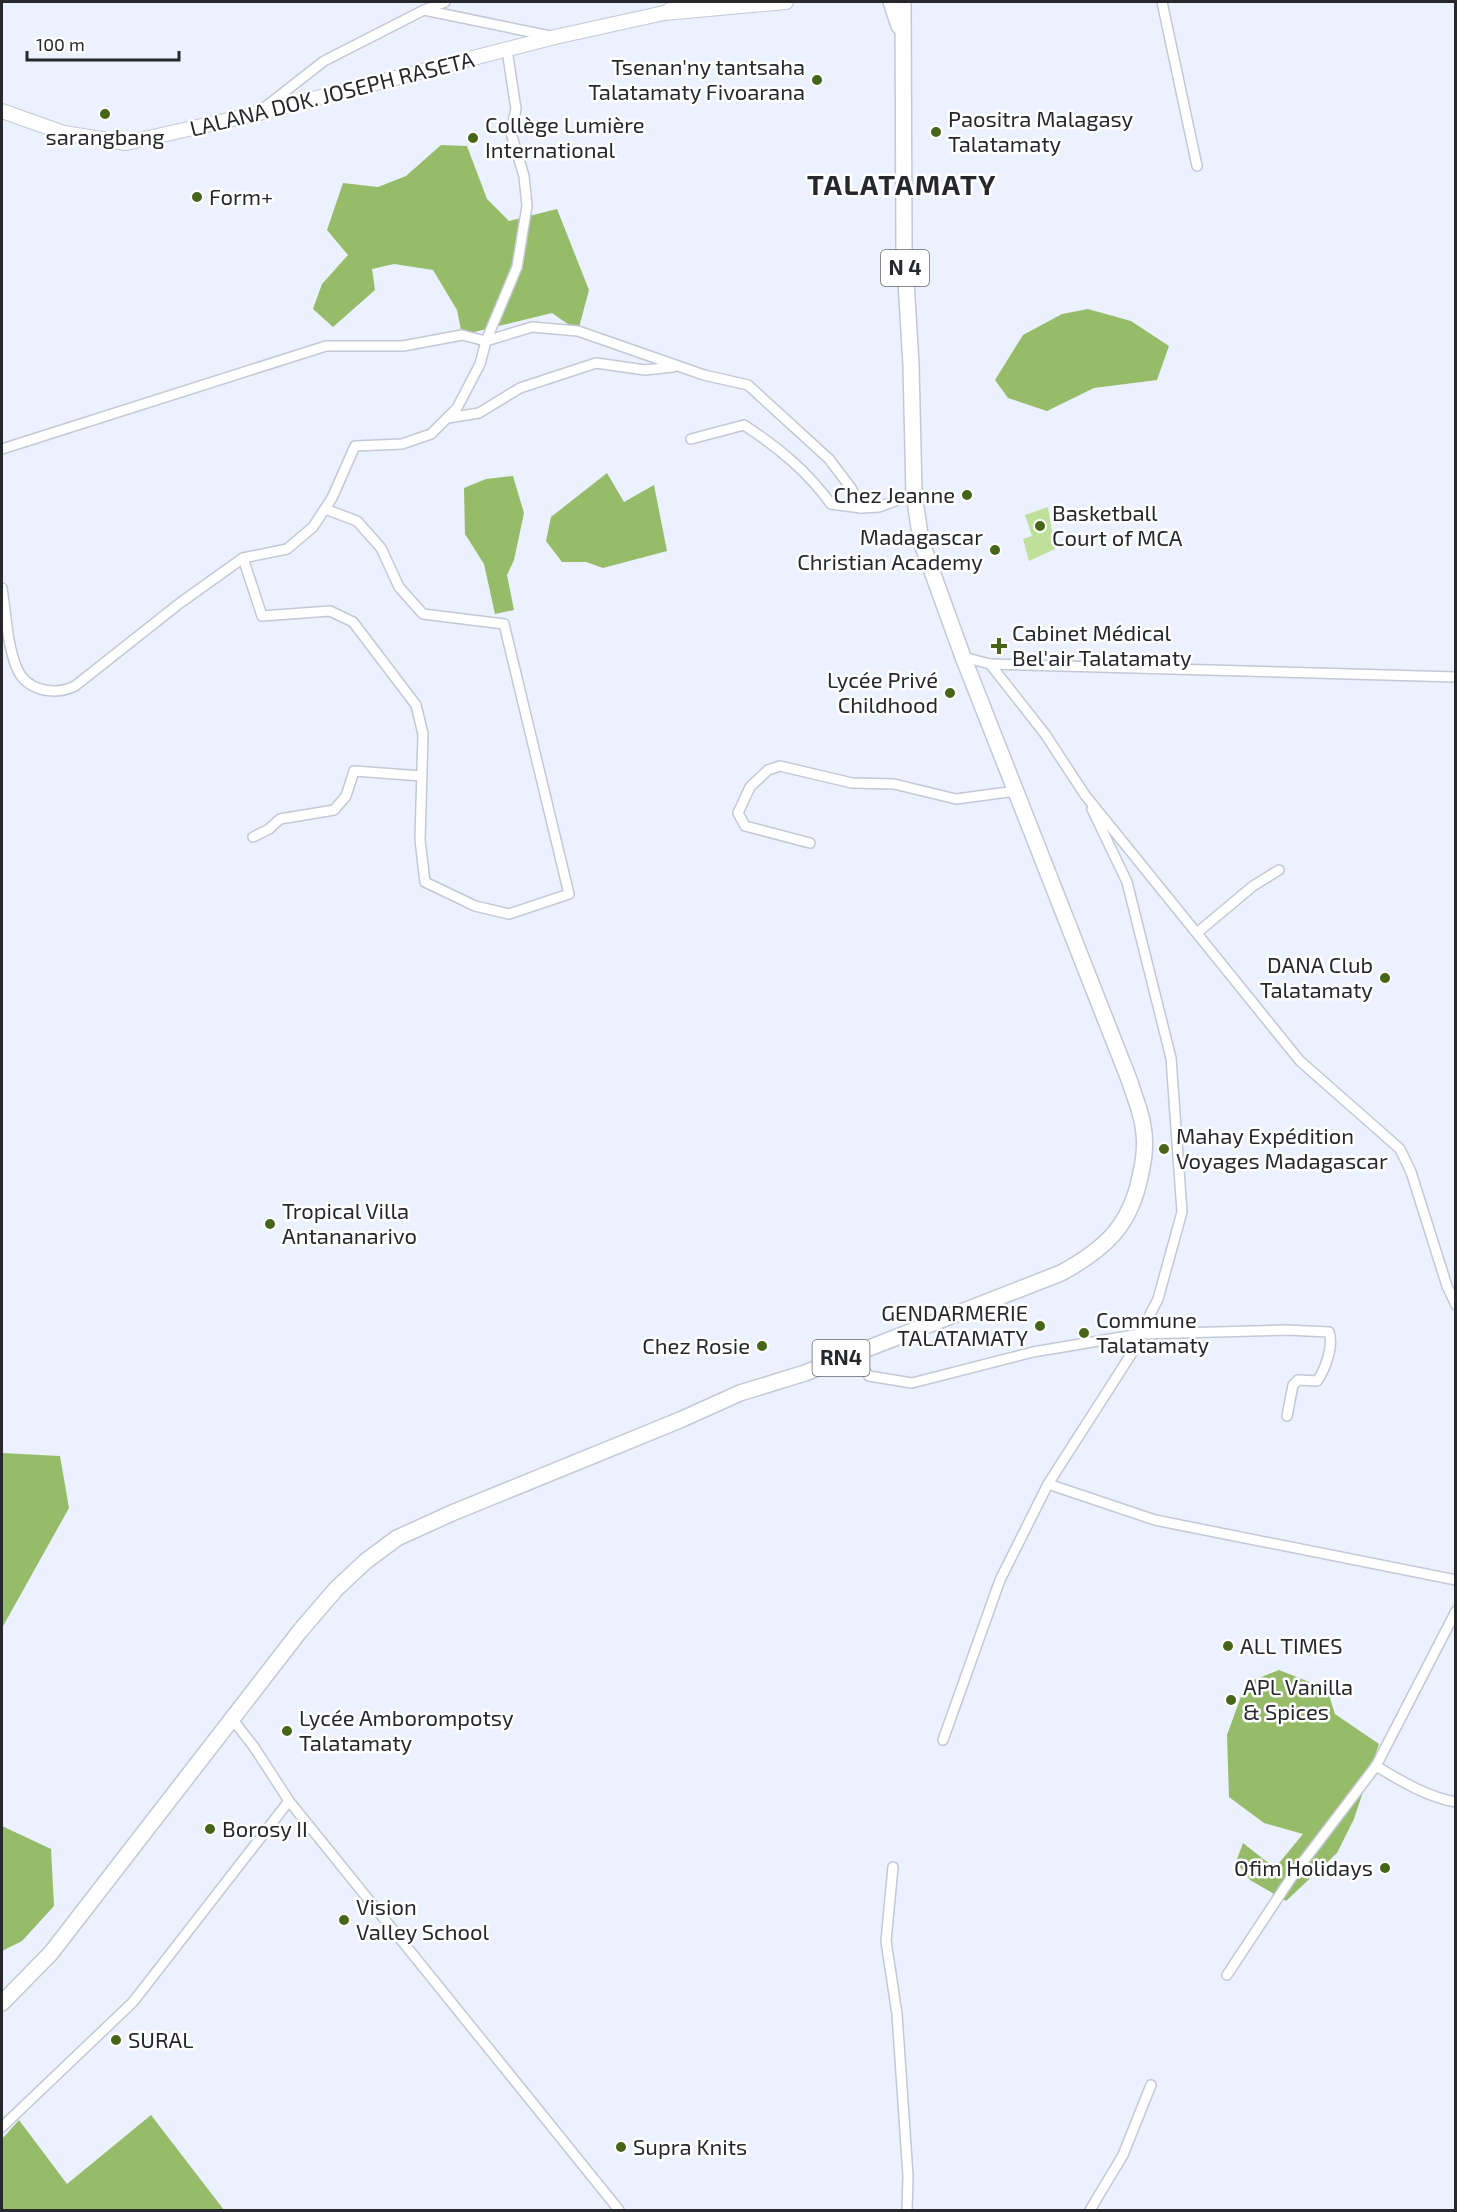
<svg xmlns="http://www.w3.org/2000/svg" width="1457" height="2212" viewBox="0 0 1457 2212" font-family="'Exo 2',sans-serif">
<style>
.green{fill:#bfe09b}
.forest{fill:#96bc69}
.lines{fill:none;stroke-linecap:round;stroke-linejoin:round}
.street-casing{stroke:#c2c8d4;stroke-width:12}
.secondary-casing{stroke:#c2c8d4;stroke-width:16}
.primary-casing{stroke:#c2c8d4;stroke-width:18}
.street{stroke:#fff;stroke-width:9}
.secondary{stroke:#fff;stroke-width:14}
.primary{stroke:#fff;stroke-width:15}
.poi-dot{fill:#476519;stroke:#fff;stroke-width:2}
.labels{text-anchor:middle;stroke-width:5;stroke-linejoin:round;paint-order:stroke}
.shield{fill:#fff;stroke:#67686b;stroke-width:1.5}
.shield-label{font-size:21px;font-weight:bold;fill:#26282c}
.poi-label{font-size:22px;fill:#26282c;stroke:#fff;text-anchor:start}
.street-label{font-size:22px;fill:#26282c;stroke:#fff}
.district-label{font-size:28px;font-weight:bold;letter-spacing:1.5px;fill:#26282c;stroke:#fff}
</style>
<rect width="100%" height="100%" fill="#ebf1fe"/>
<polygon class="green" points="1048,507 1055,549 1029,561 1023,539 1032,536 1025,515"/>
<g class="forest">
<polygon points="441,145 467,146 487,199 509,221 557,209 589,290 578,331 552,313 462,335 457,310 433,270 394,264 372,269 375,290 333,327 313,309 322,284 348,255 327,230 343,183 378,187 406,176"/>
<polygon points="1088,309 1131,321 1169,346 1157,380 1094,388 1047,411 1008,398 995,380 1023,335 1062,314"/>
<polygon points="607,473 624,502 654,485 667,551 603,568 586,562 562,562 546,541 551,517"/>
<polygon points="513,476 524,513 514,560 507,575 514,610 495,614 484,564 465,534 464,488 486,479"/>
<polygon points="2,1453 60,1456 69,1508 2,1628"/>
<polygon points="1279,1670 1327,1689 1335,1714 1379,1744 1354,1819 1337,1853 1286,1901 1250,1880 1236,1862 1243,1843 1275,1868 1303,1834 1264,1823 1229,1797 1227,1735 1246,1683"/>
<polygon points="2,1826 51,1849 54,1906 22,1941 2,1951"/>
<polygon points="151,2115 224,2210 2,2210 2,2139 19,2120 67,2184"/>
</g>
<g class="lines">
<defs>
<g id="street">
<polyline points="1162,2 1197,166"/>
<polyline points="424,10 445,2"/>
<polyline points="260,111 324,61 424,10 550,36"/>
<polyline points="448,418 479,413 520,388 596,363 645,370 673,367"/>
<path d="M691,439L744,425C779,448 807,471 831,504L861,508"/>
<polyline points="2,449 326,346 403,346 462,335 486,341 532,327 578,331 704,375 748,385 829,459 851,488 861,508 879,507 914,494"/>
<polyline points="243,558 262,616 330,611 353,622 416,705 423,734 420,840 425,882 475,906 509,914 569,894 504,624 423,614 399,587 381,548 357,521 325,509"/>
<path d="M2,588C6,613 7,643 16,666C25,691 54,696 75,686L180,603L243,558L287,549L313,527L332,498L355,446L402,444L431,434L457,408L480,364L486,341L517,267L527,206L524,176L511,133L516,109L507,50"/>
<polyline points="963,657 990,664 1045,734 1085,795 1300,1061 1400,1149 1411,1172 1447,1286 1456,1305"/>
<polyline points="990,664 1456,677"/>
<polyline points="1092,809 1127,882 1171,1058 1182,1212 1158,1299 1140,1334"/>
<polyline points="253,837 269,829 280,819 334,810 346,796 354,771 422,776"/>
<polyline points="810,843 745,826 738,813 750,787 768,770 780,766 852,783 894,784 956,799 1016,791"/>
<polyline points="1198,932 1253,886 1279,870"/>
<path d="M1140,1334L1286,1330L1329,1332C1334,1346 1325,1370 1317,1381L1298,1380L1293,1385L1287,1416"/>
<polyline points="852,1354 869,1376 912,1383 1033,1352 1140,1334 1139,1342 1048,1484 1155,1520 1456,1580"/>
<path d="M1456,1611L1376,1766C1401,1781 1427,1797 1456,1802"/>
<polyline points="233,1720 254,1747 289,1801 619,2210"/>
<polyline points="943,1740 1000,1580 1048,1484"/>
<polyline points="893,1867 886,1941 897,2014 908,2176 907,2210"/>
<polyline points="1227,1975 1293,1875 1376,1766"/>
<polyline points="2,2127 133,2002 289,1801"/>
<polyline points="1090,2210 1123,2155 1151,2085"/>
</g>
<g id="secondary">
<polyline points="668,11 689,2"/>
<polyline points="2,111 64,133 126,143 255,114 555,37 664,13 786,2"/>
</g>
<g id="primary">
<polyline points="891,2 899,26"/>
<path d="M2,2003L51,1953L300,1631L336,1589L366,1561L397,1538L452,1513L680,1420L740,1393L805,1373L1061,1273C1105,1249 1130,1226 1140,1177C1144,1161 1146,1142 1143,1126C1141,1111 1134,1096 1130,1082L963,657L921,541L914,494L911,365L904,247L903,2"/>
</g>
</defs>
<use href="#street" class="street-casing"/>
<use href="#secondary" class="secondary-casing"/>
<use href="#primary" class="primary-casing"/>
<use href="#street" class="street"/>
<use href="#secondary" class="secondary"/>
<use href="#primary" class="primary"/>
</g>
<g class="poi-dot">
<circle cx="817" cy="80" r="6"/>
<circle cx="105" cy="114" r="6"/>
<circle cx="936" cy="132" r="6"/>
<circle cx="473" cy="138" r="6"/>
<circle cx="197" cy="197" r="6"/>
<circle cx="967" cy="495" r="6"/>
<circle cx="1040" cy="526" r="6"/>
<circle cx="995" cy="550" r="6"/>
<path d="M996 637h6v6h6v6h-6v6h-6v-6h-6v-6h6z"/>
<circle cx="950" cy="693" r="6"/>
<circle cx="1385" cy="978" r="6"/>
<circle cx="1164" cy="1149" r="6"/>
<circle cx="270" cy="1224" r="6"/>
<circle cx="1040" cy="1326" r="6"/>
<circle cx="1084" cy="1333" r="6"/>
<circle cx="762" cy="1346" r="6"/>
<circle cx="1228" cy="1646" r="6"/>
<circle cx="1231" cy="1700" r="6"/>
<circle cx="287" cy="1731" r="6"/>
<circle cx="210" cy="1829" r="6"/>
<circle cx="1385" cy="1868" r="6"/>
<circle cx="344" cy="1920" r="6"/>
<circle cx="116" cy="2040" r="6"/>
<circle cx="621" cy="2147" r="6"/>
</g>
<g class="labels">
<g class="shield">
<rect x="881" y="250" width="48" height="36" rx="4.5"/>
<rect x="812.5" y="1340" width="57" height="36" rx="4.5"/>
</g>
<g class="shield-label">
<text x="905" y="275">N 4</text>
<text x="841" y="1365">RN4</text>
</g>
<g class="poi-label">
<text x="805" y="75" text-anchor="end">Tsenan'ny tantsaha<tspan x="805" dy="25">Talatamaty Fivoarana</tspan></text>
<text x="948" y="127">Paositra Malagasy<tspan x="948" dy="25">Talatamaty</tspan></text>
<text x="485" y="133">Collège Lumière<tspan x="485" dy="25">International</tspan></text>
<text x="105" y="145" text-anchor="middle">sarangbang</text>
<text x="209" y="205">Form+</text>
<text x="955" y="503" text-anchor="end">Chez Jeanne</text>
<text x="1052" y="521">Basketball<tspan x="1052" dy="25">Court of MCA</tspan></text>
<text x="983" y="545" text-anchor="end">Madagascar<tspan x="983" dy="25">Christian Academy</tspan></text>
<text x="1012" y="641">Cabinet Médical<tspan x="1012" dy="25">Bel'air Talatamaty</tspan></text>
<text x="938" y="688" text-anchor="end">Lycée Privé<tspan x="938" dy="25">Childhood</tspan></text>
<text x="1373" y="973" text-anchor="end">DANA Club<tspan x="1373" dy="25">Talatamaty</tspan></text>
<text x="1176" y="1144">Mahay Expédition<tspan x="1176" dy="25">Voyages Madagascar</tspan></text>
<text x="282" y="1219">Tropical Villa<tspan x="282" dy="25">Antananarivo</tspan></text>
<text x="1028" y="1321" text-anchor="end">GENDARMERIE<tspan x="1028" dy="25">TALATAMATY</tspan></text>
<text x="1096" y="1328">Commune<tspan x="1096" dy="25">Talatamaty</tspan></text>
<text x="750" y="1354" text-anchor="end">Chez Rosie</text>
<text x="1240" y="1654">ALL TIMES</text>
<text x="1243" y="1695">APL Vanilla<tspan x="1243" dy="25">&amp; Spices</tspan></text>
<text x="299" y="1726">Lycée Amborompotsy<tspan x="299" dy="25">Talatamaty</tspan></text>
<text x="222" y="1837">Borosy II</text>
<text x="1373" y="1876" text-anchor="end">Ofim Holidays</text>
<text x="356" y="1915">Vision<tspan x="356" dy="25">Valley School</tspan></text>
<text x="128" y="2048">SURAL</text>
<text x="633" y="2155">Supra Knits</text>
</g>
<g class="street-label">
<text transform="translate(332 94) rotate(-14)" y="8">LALANA DOK. JOSEPH RASETA</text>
</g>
<g class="district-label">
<text x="902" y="195">TALATAMATY</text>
</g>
</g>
<rect width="1457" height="2212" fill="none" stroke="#26282c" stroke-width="6"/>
<path d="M27 51v9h152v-9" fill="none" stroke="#26282c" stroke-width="3"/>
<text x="36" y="51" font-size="18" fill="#26282c" stroke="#ffffff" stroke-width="4.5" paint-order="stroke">100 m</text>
</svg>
